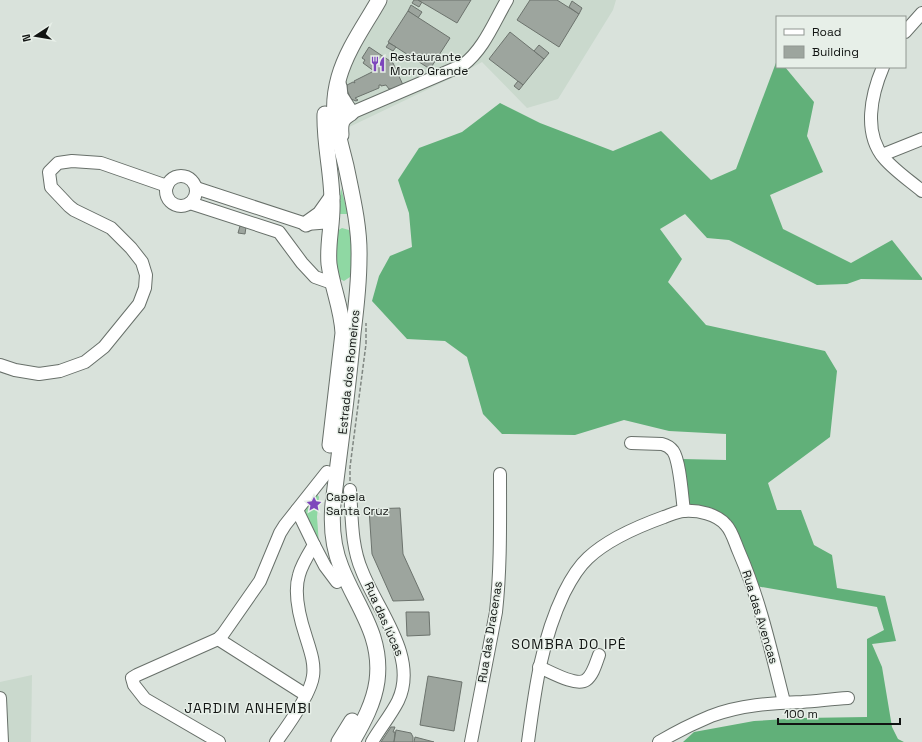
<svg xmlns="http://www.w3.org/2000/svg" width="922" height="742" viewBox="0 0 922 742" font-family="'Space Grotesk',sans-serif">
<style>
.built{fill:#cad9cd}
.green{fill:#8fd8a3}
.forest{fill:#61b079}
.building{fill:#9da59e;stroke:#6c736d}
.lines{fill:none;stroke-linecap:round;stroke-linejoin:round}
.minor-casing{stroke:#68706a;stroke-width:14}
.major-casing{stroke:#68706a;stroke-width:17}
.path{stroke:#808782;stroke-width:1.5;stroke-dasharray:4 2;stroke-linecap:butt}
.minor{stroke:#fff;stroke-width:12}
.major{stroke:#fff;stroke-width:15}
.labels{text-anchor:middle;stroke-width:3;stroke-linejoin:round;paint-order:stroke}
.poi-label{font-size:12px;fill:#111412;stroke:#e7efe8;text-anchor:start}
.street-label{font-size:12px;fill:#111412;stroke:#e7efe8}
.quarter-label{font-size:14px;letter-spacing:1px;fill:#111412;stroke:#e7efe8}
</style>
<rect width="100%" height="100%" fill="#d9e2db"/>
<g class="built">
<polygon points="389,0 616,0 613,10 558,99 527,108 482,62 462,73 345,129 344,75"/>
<polygon points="32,675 31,742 0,742 0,682"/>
</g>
<g class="green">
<polygon points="341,188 348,214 339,214"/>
<polygon points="342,228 349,230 351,233 353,271 350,277 344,281 338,278 334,262 337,231"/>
<polygon points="317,494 319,497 317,517 319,544 304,514 305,506"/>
</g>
<polygon class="forest" points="777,60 777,67 785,67 814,102 807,136 823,172 770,195 783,229 851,263 892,240 922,278 922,280 861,279 847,284 817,285 729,240 707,238 685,214 660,229 682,259 668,282 706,325 825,351 837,371 830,437 768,483 777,510 801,510 814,545 832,555 837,588 885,596 896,641 872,644 882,667 892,727 898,739 904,742 683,742 694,732 754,721 803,718 867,717 867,639 884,630 877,607 756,586 728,521 689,504 682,459 726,460 726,434 669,431 624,420 575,435 502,434 483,414 467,357 445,341 407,339 372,301 379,276 390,256 412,247 409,213 398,180 419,148 462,132 500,103 540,123 613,151 661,131 711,180 736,169"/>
<g class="building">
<polygon points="414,0 418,0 422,2 419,7 412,3"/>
<polygon points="418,0 471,0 457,23"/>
<polygon points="530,0 557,0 579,14 559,47 517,20"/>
<polygon points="572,1 582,8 579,14 569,7"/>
<polygon points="411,5 422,12 418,18 408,11"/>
<polygon points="408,11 450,38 430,69 388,42"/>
<polygon points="510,32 544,59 523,85 489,59"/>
<polygon points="389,43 396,47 393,51 386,47"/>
<polygon points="539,45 549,53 544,59 534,51"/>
<polygon points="369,47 393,63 403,85 395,89 389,89 386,85 381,86 381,85 379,85 379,88 355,98 358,100 356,101 351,99 347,90 347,85 353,82 355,83 354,81 374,71 363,63 365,60 362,58"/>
<polygon points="518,81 523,85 519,90 514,86"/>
<polygon points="240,226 246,227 245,234 238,233"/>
<polygon points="400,508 403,554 424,600 393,601 372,554 369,509"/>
<polygon points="406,612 429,612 430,635 407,636"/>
<polygon points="428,676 462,682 454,731 420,725"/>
<polygon points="391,727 395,727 393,732 395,732 394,742 381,742"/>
<polygon points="396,730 411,733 413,737 413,742 394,742"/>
<polygon points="415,737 434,742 414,742"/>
</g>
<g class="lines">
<defs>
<g id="minor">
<polyline points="905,32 922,13"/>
<path d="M883,67C871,95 863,133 884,158C894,170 910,181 922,191"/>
<path d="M351,113L463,65C484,49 494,22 507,0"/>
<polyline points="882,155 922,139"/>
<circle cx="181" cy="191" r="15"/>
<polyline points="196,188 306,224 332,222"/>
<polyline points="190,203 279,232 302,263 315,277 332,283"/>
<polyline points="0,365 15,370 39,374 60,371 85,362 104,347 139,304 145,288 146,275 142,262 131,248 111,228 74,210 69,206 51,187 49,172 58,163 72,161 101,163 167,186"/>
<path d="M631,443L662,444C666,445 670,447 673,451C680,461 682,497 684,511"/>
<path d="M350,490C352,517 351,546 362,571C377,610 419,657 398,701C391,715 380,728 372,742"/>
<polyline points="297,510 314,545 325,566 337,582"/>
<polyline points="218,639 306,695"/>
<path d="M539,667C549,671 576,687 586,680C593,675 596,663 599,655"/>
<polyline points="0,698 2,742"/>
<polyline points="219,742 145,699 134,685 132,678 137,675 218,639 223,634 260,581 280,533 285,525 327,472"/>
<path d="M276,742C287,727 311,693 313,676C315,663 310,650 306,637C300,619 293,594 299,575C302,564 308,555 314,545"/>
<path d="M471,742L496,612C501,566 500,520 500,474"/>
<path d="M528,742C535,690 541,641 564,593C570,581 577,568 588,558C607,540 639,526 664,517C670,515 678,511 684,511C698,510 717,514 726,525C732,531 735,543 739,552C760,600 771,651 784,702"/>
<path d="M659,742C676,732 694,723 711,716C740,705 771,703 802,702C817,701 832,699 848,698"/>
</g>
<g id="major">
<path d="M339,86L340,96L351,113C341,119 340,123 341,135"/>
<path d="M325,114C324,143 332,173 332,202C333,223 327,243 329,264C332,287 342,309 343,333L330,445"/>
<polyline points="306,224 320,214 332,197"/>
<polyline points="339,742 352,721"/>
<path d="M352,742C363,723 374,703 377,681C383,635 356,606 341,567C333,547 331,526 333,504C340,447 348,391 353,333C356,309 359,283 359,258C360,228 352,195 346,166C338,132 329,113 339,77C347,49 365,25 379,0"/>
</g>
</defs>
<use href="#minor" class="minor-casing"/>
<use href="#major" class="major-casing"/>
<polyline class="path" points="350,481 350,467 366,344 366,323"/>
<use href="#minor" class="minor"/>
<use href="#major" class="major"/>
</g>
<defs>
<symbol id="restaurant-bare" viewBox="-9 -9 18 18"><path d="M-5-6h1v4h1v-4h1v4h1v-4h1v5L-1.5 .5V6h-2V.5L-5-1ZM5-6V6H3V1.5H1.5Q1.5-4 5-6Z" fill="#7d46bc" stroke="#e7efe8" stroke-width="2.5" paint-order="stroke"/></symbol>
<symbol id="sight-bare" viewBox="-9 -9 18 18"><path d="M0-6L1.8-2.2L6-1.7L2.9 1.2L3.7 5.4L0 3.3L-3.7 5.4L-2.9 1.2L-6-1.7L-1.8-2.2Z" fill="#7d46bc" stroke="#e7efe8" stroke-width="2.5" paint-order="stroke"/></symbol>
</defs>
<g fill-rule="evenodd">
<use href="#restaurant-bare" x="367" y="53" width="22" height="22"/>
<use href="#sight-bare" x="303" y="493" width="22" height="22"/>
</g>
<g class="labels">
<g class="poi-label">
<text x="390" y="61">Restaurante<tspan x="390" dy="14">Morro Grande</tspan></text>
<text x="326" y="501">Capela<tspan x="326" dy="14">Santa Cruz</tspan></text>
</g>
<g class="street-label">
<text transform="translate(349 372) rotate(-84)" y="4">Estrada dos Romeiros</text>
<text transform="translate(760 617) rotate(73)" y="4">Rua das Avencas</text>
<text transform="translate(384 619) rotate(66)" y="4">Rua das Iúcas</text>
<text transform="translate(490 632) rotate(-81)" y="4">Rua das Dracenas</text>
</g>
<g class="quarter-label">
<text x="569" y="649">SOMBRA DO IPÊ</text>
<text x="248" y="713">JARDIM ANHEMBI</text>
</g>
</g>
<rect x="776" y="16" width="130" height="52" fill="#e7efe8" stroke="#919792"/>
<rect x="784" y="29" width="20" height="6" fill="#ffffff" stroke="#919792"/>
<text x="812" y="36" font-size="12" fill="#111412">Road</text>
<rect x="784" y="46" width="20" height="12" fill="#9da59e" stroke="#919792"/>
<text x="812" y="56" font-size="12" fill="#111412">Building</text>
<g transform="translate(36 36) rotate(258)" stroke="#e7efe8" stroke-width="3" paint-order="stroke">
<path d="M0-3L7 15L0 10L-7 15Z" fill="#111412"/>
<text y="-6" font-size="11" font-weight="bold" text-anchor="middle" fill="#111412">N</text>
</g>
<path d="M778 718v6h122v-6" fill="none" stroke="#111412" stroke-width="2"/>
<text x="784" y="718" font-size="12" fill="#111412" stroke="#e7efe8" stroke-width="3" paint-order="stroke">100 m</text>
</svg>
